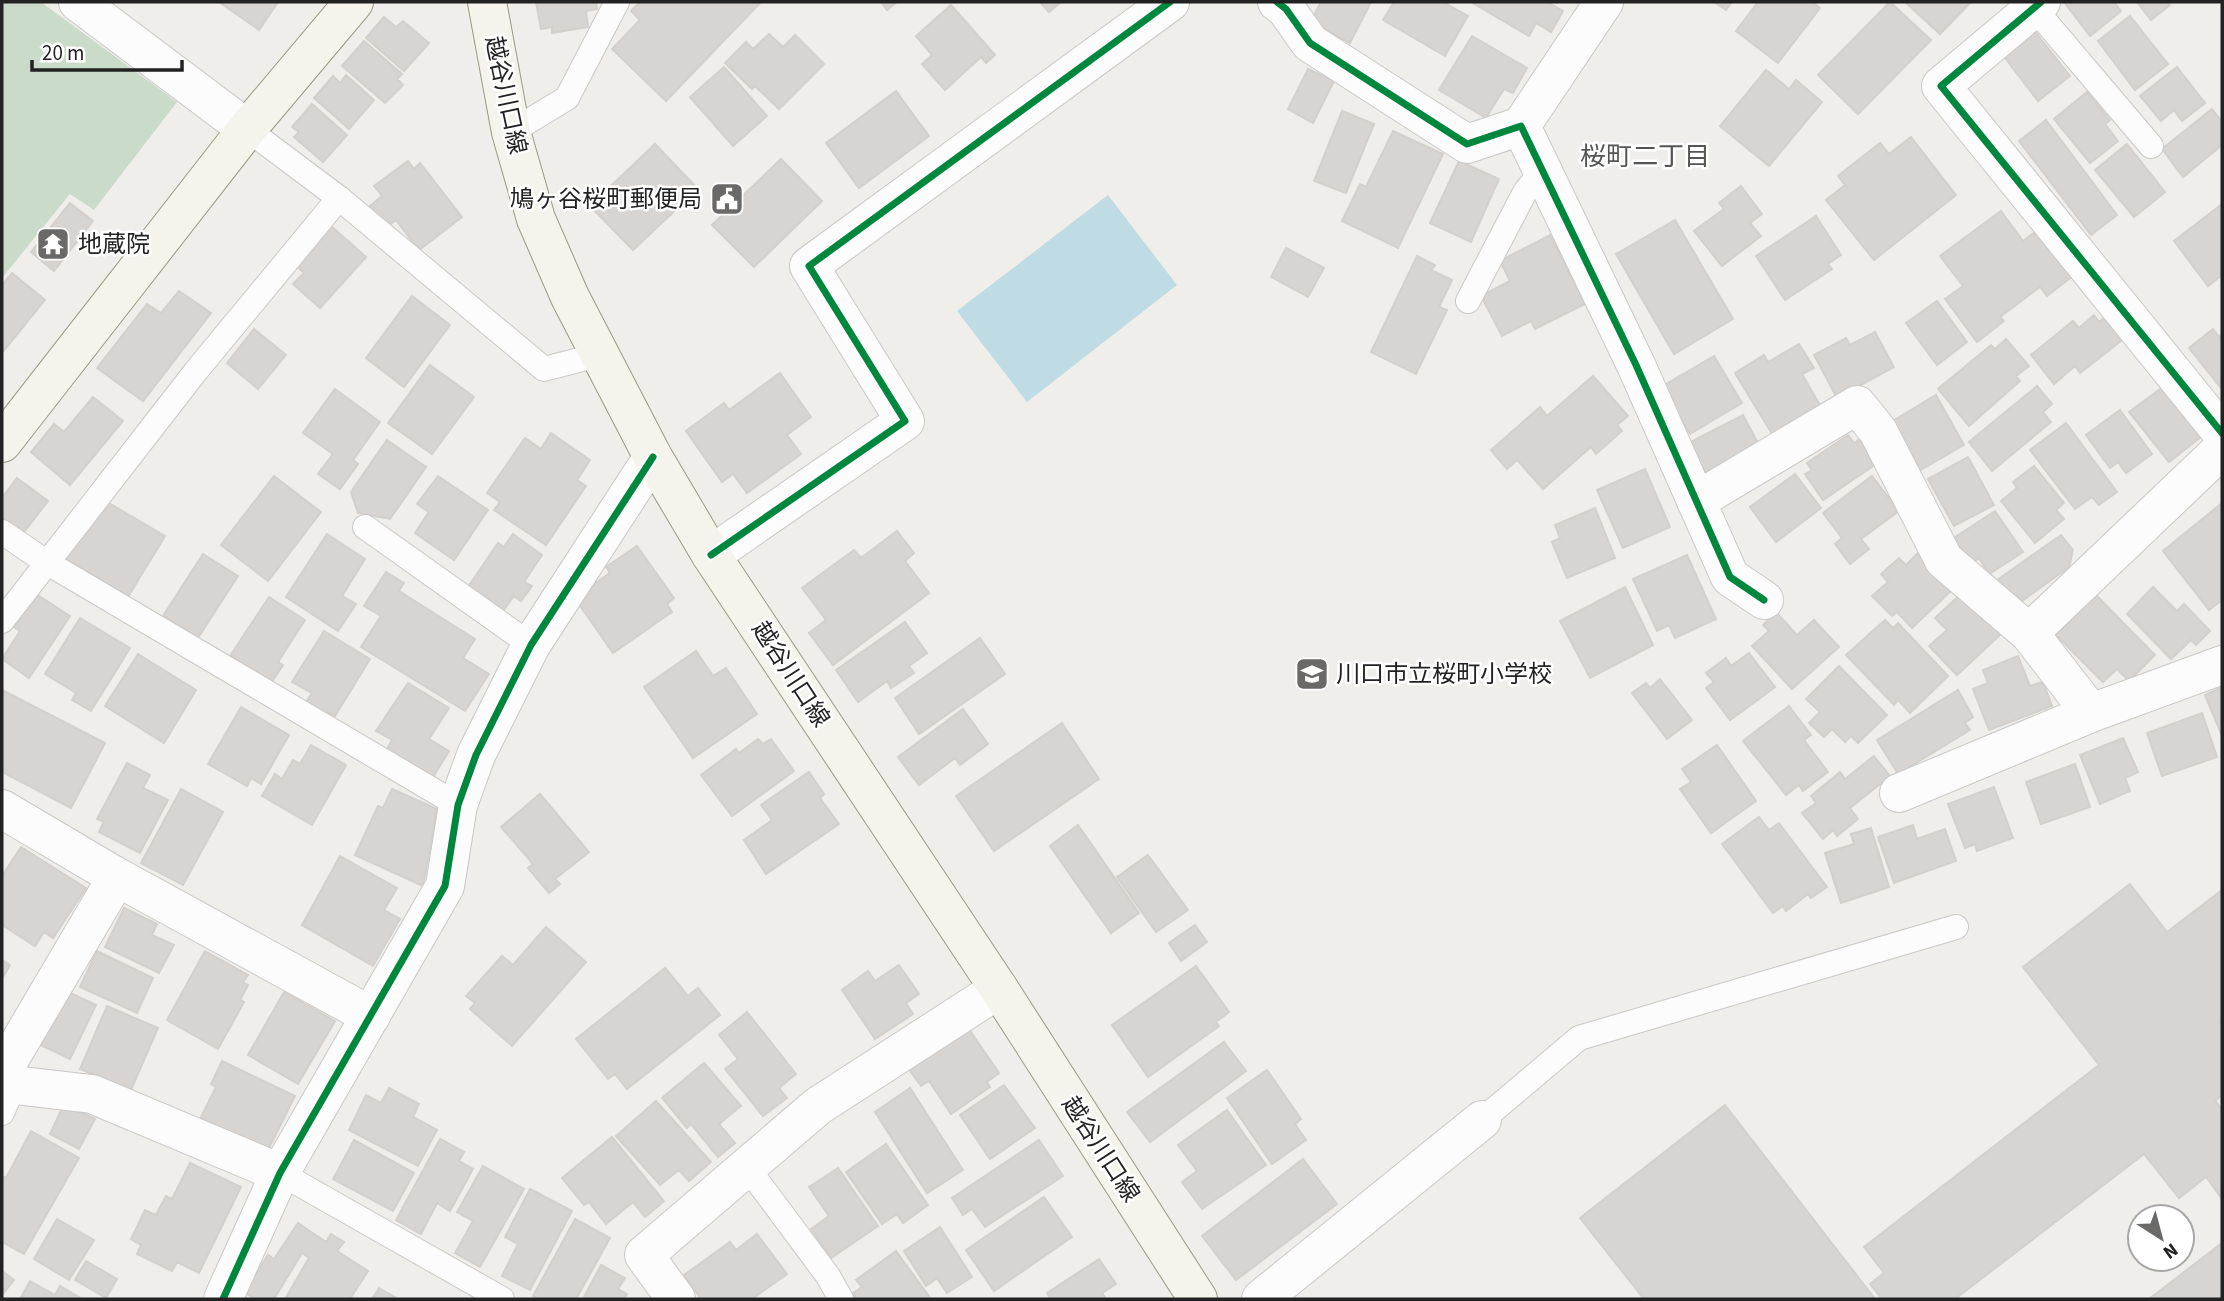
<svg xmlns="http://www.w3.org/2000/svg" width="2224" height="1301" viewBox="0 0 2224 1301" font-family="'Source Sans 3','Noto Sans JP',sans-serif">
<style>
.cemetery{fill:#cadbca}
.water{fill:#bfdbe3}
.building{fill:#d7d4d2;stroke:#d3d0cc;stroke-width:2}
.lines{fill:none;stroke-linecap:round;stroke-linejoin:round}
.lane-casing{stroke:#c9c8c7;stroke-width:26}
.street-casing{stroke:#c9c8c7;stroke-width:40}
.secondary-casing{stroke:#999a82;stroke-width:40}
.lane{stroke:#fdfcfc;stroke-width:24}
.street{stroke:#fdfcfc;stroke-width:38}
.secondary{stroke:#f4f4ed;stroke-width:38}
.cycleway-casing{stroke:#fff;stroke-width:11}
.cycleway{stroke:#00873e;stroke-width:7}
.labels{text-anchor:middle;stroke-width:5;stroke-linejoin:round;paint-order:stroke}
.street-label{font-size:24px;fill:#222;stroke:#fff}
.poi-label{font-size:24px;fill:#222;stroke:#fff;text-anchor:start}
.neighbourhood-label{font-size:26px;fill:#555;stroke:#fff}
</style>
<rect width="100%" height="100%" fill="#f0eeeb"/>
<polygon class="cemetery" points="2,2 41,2 177,102 94,210 70,194 2,278"/>
<polygon class="water" points="1108,195 1177,285 1027,402 957,311"/>
<g class="building">
<polygon points="219,2 278,2 259,30"/>
<polygon points="536,2 596,2 597,9 586,11 588,27 552,33 552,27 541,29"/>
<polygon points="640,2 761,2 666,101 612,49 640,20 631,11"/>
<polygon points="881,2 897,2 887,10"/>
<polygon points="1040,2 1061,2 1049,12"/>
<polygon points="1321,2 1371,2 1350,43 1310,22"/>
<polygon points="1394,2 1443,2 1468,16 1445,56 1383,20"/>
<polygon points="1471,2 1548,2 1563,11 1551,32 1536,23 1529,36"/>
<polygon points="1714,2 1732,2 1726,10"/>
<polygon points="1758,2 1812,2 1820,8 1778,63 1736,31"/>
<polygon points="1890,2 1931,40 1858,114 1818,75"/>
<polygon points="1905,2 1971,2 1940,34"/>
<polygon points="2064,2 2114,2 2121,11 2090,36"/>
<polygon points="2137,2 2167,2 2170,5 2151,20"/>
<polygon points="951,5 995,55 986,63 981,57 945,90 922,64 932,55 916,36"/>
<polygon points="2130,16 2168,64 2135,90 2098,41"/>
<polygon points="384,17 396,27 403,21 429,43 404,71 366,38"/>
<polygon points="2033,29 2070,76 2038,101 2002,54"/>
<polygon points="769,34 783,47 795,35 824,64 779,109 755,86 752,89 725,63 746,42 753,49"/>
<polygon points="1472,36 1527,68 1513,93 1504,89 1486,118 1439,90"/>
<polygon points="364,41 402,74 397,79 403,85 385,103 342,66"/>
<polygon points="724,67 767,116 733,146 690,97"/>
<polygon points="2177,67 2205,103 2182,121 2174,110 2161,121 2140,96"/>
<polygon points="1308,69 1334,81 1313,123 1288,109"/>
<polygon points="1766,70 1789,89 1796,80 1822,102 1769,166 1720,126"/>
<polygon points="346,75 374,100 349,129 314,98 333,76 340,83"/>
<polygon points="896,91 929,136 859,188 826,143"/>
<polygon points="2087,92 2110,120 2105,124 2118,141 2090,163 2054,119"/>
<polygon points="312,104 347,135 323,162 294,137 299,132 292,127"/>
<polygon points="2212,109 2222,122 2222,145 2183,177 2162,149"/>
<polygon points="1342,111 1374,124 1346,193 1314,181"/>
<polygon points="2046,120 2117,215 2091,235 2019,141"/>
<polygon points="1393,131 1443,154 1398,248 1342,221 1360,184 1366,187"/>
<polygon points="1911,137 1956,195 1874,260 1826,200 1845,185 1838,176 1880,143 1889,154"/>
<polygon points="655,144 698,189 633,250 590,206"/>
<polygon points="2127,144 2165,192 2134,217 2095,170"/>
<polygon points="781,159 822,201 754,267 712,225"/>
<polygon points="408,161 414,169 420,163 462,217 419,250 396,220 385,228 369,207 382,196 374,186"/>
<polygon points="1459,161 1499,179 1471,242 1430,223"/>
<polygon points="1741,186 1762,214 1750,223 1761,236 1722,266 1694,231 1724,209 1719,203"/>
<polygon points="70,203 93,221 54,271 31,252"/>
<polygon points="2222,204 2222,275 2208,286 2174,241"/>
<polygon points="2001,211 2023,241 2039,229 2074,275 2047,296 2040,287 2000,317 2004,321 1977,342 1945,299 1963,286 1940,256"/>
<polygon points="1816,216 1841,255 1828,264 1832,269 1785,300 1756,256"/>
<polygon points="1675,220 1733,319 1674,354 1616,254"/>
<polygon points="331,226 366,257 320,308 293,284 304,273 296,265"/>
<polygon points="1550,235 1585,304 1535,329 1531,321 1502,336 1481,296 1510,281 1500,261"/>
<polygon points="1286,248 1324,268 1308,297 1271,277"/>
<polygon points="1417,256 1435,265 1431,270 1452,280 1439,307 1447,310 1416,374 1371,352"/>
<polygon points="12,273 45,300 2,353 2,285"/>
<polygon points="179,291 211,313 143,401 97,368 147,304 161,313"/>
<polygon points="412,296 450,325 404,387 366,358"/>
<polygon points="1937,301 1967,342 1937,365 1906,323"/>
<polygon points="2094,315 2099,322 2104,318 2122,340 2080,373 2075,366 2054,384 2031,355 2073,321 2079,328"/>
<polygon points="254,329 286,355 258,389 227,363"/>
<polygon points="2213,329 2219,337 2222,334 2221,388 2189,348"/>
<polygon points="1875,332 1894,367 1837,398 1814,355 1846,338 1850,345"/>
<polygon points="2006,339 2029,366 2016,376 2020,381 1969,426 1938,389 1991,345 1995,349"/>
<polygon points="1799,344 1814,368 1802,374 1821,407 1777,442 1735,373 1764,355 1768,362"/>
<polygon points="1714,356 1742,403 1690,434 1661,387"/>
<polygon points="430,365 474,397 432,454 388,423"/>
<polygon points="780,373 811,417 787,435 801,454 747,493 733,474 722,482 686,431 724,403 729,410"/>
<polygon points="1593,376 1628,416 1617,425 1622,431 1596,454 1591,447 1543,489 1517,460 1507,469 1491,450 1540,407 1547,416"/>
<polygon points="2037,386 2052,404 2043,412 2051,422 1992,471 1969,442"/>
<polygon points="2163,387 2202,436 2169,462 2129,412"/>
<polygon points="335,389 380,422 353,460 358,464 340,489 318,474 333,454 303,433"/>
<polygon points="1936,395 1964,445 1919,471 1891,422"/>
<polygon points="93,397 123,421 70,485 31,452 54,424 64,432"/>
<polygon points="2120,410 2152,454 2126,473 2118,462 2110,468 2086,435"/>
<polygon points="1743,415 1761,449 1702,481 1683,446"/>
<polygon points="2066,423 2117,492 2099,505 2092,497 2075,509 2030,450"/>
<polygon points="551,433 590,460 577,480 586,486 546,545 494,510 500,502 487,493 525,438 541,449"/>
<polygon points="1848,435 1854,443 1866,435 1882,460 1823,500 1805,474 1812,470 1807,463"/>
<polygon points="387,440 426,467 390,519 358,513 351,492"/>
<polygon points="1968,457 1994,505 1954,526 1928,479"/>
<polygon points="2034,466 2064,503 2056,510 2064,519 2035,543 2001,501 2017,488 2013,482"/>
<polygon points="1645,469 1670,527 1623,548 1597,490"/>
<polygon points="1795,474 1821,508 1776,542 1750,507"/>
<polygon points="274,476 321,512 268,581 221,545"/>
<polygon points="438,476 488,510 454,560 415,533 429,512 417,504"/>
<polygon points="1872,476 1899,511 1861,539 1869,549 1850,564 1835,544 1842,538 1823,513"/>
<polygon points="17,478 48,501 20,537 2,523 2,498"/>
<polygon points="102,499 165,536 128,597 65,559"/>
<polygon points="2222,503 2222,600 2209,610 2163,551"/>
<polygon points="1595,508 1615,558 1567,578 1552,542 1560,538 1555,525"/>
<polygon points="1995,511 2023,552 1989,574 1979,558 1967,567 1949,541"/>
<polygon points="897,531 914,553 905,561 929,593 833,665 809,633 826,620 802,588 854,550 861,558"/>
<polygon points="327,534 365,559 342,596 356,604 338,631 286,597"/>
<polygon points="513,534 542,555 524,582 532,586 521,601 514,596 503,611 468,587 498,543 504,547"/>
<polygon points="2061,535 2073,550 2069,567 2011,609 1993,583"/>
<polygon points="637,546 674,598 667,604 672,612 613,653 578,603 591,593 588,588 610,573 606,567"/>
<polygon points="1919,552 1953,589 1912,628 1897,612 1892,616 1872,596 1888,582 1881,574 1899,558 1906,565"/>
<polygon points="203,554 238,576 198,638 163,616"/>
<polygon points="1687,555 1716,619 1675,638 1669,625 1657,631 1633,579"/>
<polygon points="386,572 404,583 399,591 475,639 463,658 489,674 465,711 361,647 381,616 364,606"/>
<polygon points="1625,587 1653,645 1590,678 1560,621"/>
<polygon points="2153,587 2177,611 2184,604 2210,631 2196,645 2191,640 2171,659 2127,614"/>
<polygon points="1962,593 2001,634 1957,675 1929,646 1947,630 1935,618"/>
<polygon points="36,594 70,616 29,678 2,659 20,631 14,627"/>
<polygon points="2096,595 2155,655 2129,681 2117,669 2103,682 2056,635"/>
<polygon points="269,597 305,620 278,662 283,665 271,683 230,656"/>
<polygon points="1776,612 1797,635 1814,620 1839,647 1792,689 1752,646 1769,631 1763,625"/>
<polygon points="80,618 130,648 91,711 72,700 76,693 45,674"/>
<polygon points="1885,620 1893,628 1898,623 1948,676 1910,713 1898,700 1894,705 1846,655"/>
<polygon points="905,622 927,653 909,666 914,673 891,688 887,681 858,702 836,670"/>
<polygon points="324,631 370,659 335,716 306,702 312,693 292,682"/>
<polygon points="980,638 1005,674 919,734 895,698"/>
<polygon points="696,651 713,676 726,668 757,714 693,758 644,687"/>
<polygon points="1749,653 1775,687 1730,720 1706,688 1714,682 1706,673 1726,658 1731,666"/>
<polygon points="138,654 196,690 164,743 105,706"/>
<polygon points="2018,656 2030,686 2043,682 2052,706 1989,730 1973,689 1988,683 1983,670"/>
<polygon points="1839,666 1887,715 1858,743 1851,736 1845,742 1832,729 1824,737 1809,723 1820,712 1806,699"/>
<polygon points="1660,679 1692,720 1667,739 1632,693 1646,683 1650,688"/>
<polygon points="408,683 449,708 429,739 449,751 432,779 386,751 392,740 376,731"/>
<polygon points="2222,687 2222,736 2205,695"/>
<polygon points="2,690 105,743 71,808 2,772"/>
<polygon points="1958,690 1973,717 1965,723 1970,730 1898,774 1877,740"/>
<polygon points="1789,706 1811,735 1804,740 1828,772 1803,791 1799,785 1786,795 1743,741"/>
<polygon points="241,707 289,735 261,784 251,778 247,786 208,764"/>
<polygon points="963,709 988,744 960,765 955,758 919,785 898,757"/>
<polygon points="2202,713 2217,757 2162,776 2147,733"/>
<polygon points="1062,723 1099,779 994,851 956,796"/>
<polygon points="2123,738 2138,772 2125,778 2130,791 2100,804 2080,755"/>
<polygon points="758,739 763,744 771,739 794,771 732,816 701,775 736,749 739,753"/>
<polygon points="311,745 346,765 312,825 262,796 275,774 282,779 293,760 300,764"/>
<polygon points="1717,745 1756,801 1711,833 1680,789 1691,782 1682,769"/>
<polygon points="1874,756 1890,776 1850,808 1858,819 1837,836 1833,830 1823,839 1802,813 1816,803 1811,796 1840,772 1845,779"/>
<polygon points="127,763 150,775 143,788 168,800 140,853 99,832 104,822 97,819"/>
<polygon points="2075,764 2090,807 2041,824 2026,782"/>
<polygon points="809,772 824,794 820,798 839,824 766,874 744,840 772,820 761,805"/>
<polygon points="1994,787 2013,838 1977,851 1975,844 1965,848 1948,804"/>
<polygon points="181,789 223,812 183,885 141,863"/>
<polygon points="392,789 437,809 423,886 355,855 378,806 383,808"/>
<polygon points="540,794 589,852 555,879 560,884 549,893 528,868 533,864 501,827"/>
<polygon points="1759,817 1769,830 1779,823 1827,887 1811,898 1808,894 1786,911 1783,906 1773,913 1722,844"/>
<polygon points="1078,825 1139,913 1111,933 1050,846"/>
<polygon points="1913,825 1917,839 1945,829 1956,861 1894,883 1878,837"/>
<polygon points="1871,828 1889,887 1841,903 1825,853 1854,844 1851,834"/>
<polygon points="21,847 86,888 53,938 44,932 35,946 2,925 2,876"/>
<polygon points="1148,855 1188,910 1156,932 1117,877"/>
<polygon points="340,856 397,888 384,910 400,919 373,966 302,925"/>
<polygon points="2130,884 2167,932 2222,890 2222,1019 2219,1022 2222,1027 2222,1095 2215,1101 2222,1109 2222,1199 2206,1177 2179,1198 2144,1154 1955,1299 1882,1299 1870,1284 1884,1273 1864,1247 2099,1065 2023,967"/>
<polygon points="124,908 157,924 152,935 174,945 159,973 105,947"/>
<polygon points="1195,925 1207,942 1181,961 1169,943"/>
<polygon points="546,927 586,962 512,1046 470,1009 475,1003 466,996 502,956 513,965"/>
<polygon points="97,951 153,978 137,1013 80,987"/>
<polygon points="205,951 248,975 243,982 248,985 240,1000 244,1002 218,1049 167,1020"/>
<polygon points="2,960 10,965 2,979"/>
<polygon points="899,965 919,994 906,1003 913,1014 875,1039 842,990 868,971 875,981"/>
<polygon points="1196,966 1229,1012 1216,1022 1219,1026 1148,1077 1112,1025"/>
<polygon points="665,968 688,996 698,988 720,1015 627,1089 615,1074 608,1079 576,1039"/>
<polygon points="64,990 96,1005 70,1059 38,1044"/>
<polygon points="284,992 335,1021 298,1084 248,1055"/>
<polygon points="107,1006 158,1028 131,1090 80,1069"/>
<polygon points="747,1012 796,1074 779,1088 787,1098 763,1116 725,1069 738,1059 719,1035"/>
<polygon points="968,1028 999,1073 987,1082 990,1087 951,1114 929,1081 921,1086 908,1068"/>
<polygon points="1224,1042 1246,1071 1150,1142 1127,1112"/>
<polygon points="222,1061 295,1096 267,1152 200,1119 216,1087 211,1084"/>
<polygon points="704,1063 741,1106 719,1124 735,1143 718,1157 691,1124 687,1128 662,1098"/>
<polygon points="1267,1070 1301,1119 1295,1124 1306,1140 1272,1164 1227,1098"/>
<polygon points="1004,1085 1035,1128 990,1159 960,1115"/>
<polygon points="389,1088 419,1104 413,1117 437,1130 418,1166 349,1130 366,1095 381,1103"/>
<polygon points="910,1088 963,1170 927,1193 875,1112"/>
<polygon points="656,1101 711,1162 689,1181 679,1170 660,1185 616,1136"/>
<polygon points="64,1104 95,1119 79,1149 50,1134"/>
<polygon points="1725,1105 1875,1299 1644,1299 1580,1218"/>
<polygon points="1227,1110 1266,1165 1202,1209 1182,1182 1197,1171 1178,1145"/>
<polygon points="31,1131 79,1158 24,1254 2,1242 2,1176 6,1178"/>
<polygon points="612,1137 664,1201 645,1217 633,1202 606,1224 589,1202 584,1205 562,1178"/>
<polygon points="440,1139 464,1152 459,1161 473,1169 450,1211 437,1203 421,1234 396,1220"/>
<polygon points="354,1140 414,1173 393,1211 333,1179"/>
<polygon points="1039,1140 1063,1176 985,1227 972,1209 963,1215 952,1198"/>
<polygon points="886,1144 928,1205 903,1223 897,1214 882,1224 846,1172"/>
<polygon points="1303,1159 1337,1204 1236,1280 1202,1236"/>
<polygon points="190,1163 241,1187 199,1273 177,1262 172,1271 137,1254 141,1245 131,1239 145,1210 156,1215 166,1196 172,1199"/>
<polygon points="483,1166 524,1189 480,1267 455,1253 473,1221 457,1212"/>
<polygon points="838,1168 878,1226 831,1258 811,1229 829,1216 809,1187"/>
<polygon points="530,1189 572,1211 530,1290 502,1276 518,1244 505,1237"/>
<polygon points="1044,1197 1072,1237 994,1291 966,1250"/>
<polygon points="57,1219 94,1240 69,1280 34,1259"/>
<polygon points="575,1219 610,1238 576,1299 539,1299 533,1296"/>
<polygon points="298,1223 326,1242 331,1234 344,1242 337,1251 368,1271 350,1299 285,1299 309,1258 302,1253 274,1299 255,1299 244,1292 268,1255 274,1259"/>
<polygon points="940,1227 972,1277 947,1293 937,1278 926,1286 904,1251"/>
<polygon points="757,1234 787,1274 752,1299 701,1299 684,1275 730,1242 736,1250"/>
<polygon points="2222,1243 2222,1299 2149,1299"/>
<polygon points="896,1251 931,1299 857,1299 853,1293 862,1287 856,1280"/>
<polygon points="1099,1259 1116,1284 1102,1293 1106,1299 1051,1299 1047,1293"/>
<polygon points="86,1261 117,1279 106,1298 75,1280"/>
<polygon points="601,1265 625,1278 618,1289 627,1294 624,1299 583,1299"/>
<polygon points="2,1271 14,1280 2,1295"/>
<polygon points="30,1281 55,1295 60,1286 82,1299 20,1299"/>
<polygon points="379,1288 398,1299 372,1299"/>
</g>
<g class="lines">
<defs>
<g id="lane">
<polyline points="2034,8 2151,146"/>
<polyline points="247,129 339,198 544,369 598,355"/>
<polyline points="511,132 567,98 617,2"/>
<polyline points="1468,301 1525,192 1542,171"/>
<polyline points="365,527 531,645"/>
<polyline points="2,532 46,562 458,805"/>
<polyline points="2,621 196,371 339,198"/>
<polyline points="2,1113 14,1085"/>
<polyline points="1482,1120 1579,1038 1956,927"/>
<polyline points="747,1167 828,1276 841,1299"/>
<polyline points="280,1173 502,1299"/>
</g>
<g id="street">
<polyline points="78,2 247,129"/>
<polyline points="1277,2 1286,9 1310,43 1467,144 1521,126 1636,365 1730,577 1764,600"/>
<polyline points="2041,2 1941,86 2222,433"/>
<polyline points="1521,126 1604,2"/>
<polyline points="1696,501 1857,405 1878,431 1944,560 2029,633 2091,713"/>
<polyline points="711,555 905,421 809,266 1170,2"/>
<polyline points="2029,633 2222,449"/>
<polyline points="1899,793 2091,713 2222,665"/>
<polyline points="2,809 117,877 371,1016"/>
<polyline points="2,1072 117,877"/>
<polyline points="2,1078 14,1085 92,1094 280,1173"/>
<polyline points="223,1299 280,1173 445,886 458,805 476,755 531,645 653,457"/>
<polyline points="676,1299 644,1255 818,1106 999,989"/>
<polyline points="1261,1299 1482,1120"/>
</g>
<g id="secondary">
<polyline points="487,2 511,132 536,219 570,297 653,457 711,555 999,989 1198,1299"/>
<polyline points="2,443 247,129 354,2"/>
</g>
</defs>
<use href="#lane" class="lane-casing"/>
<use href="#street" class="street-casing"/>
<use href="#secondary" class="secondary-casing"/>
<use href="#lane" class="lane"/>
<use href="#street" class="street"/>
<use href="#secondary" class="secondary"/>
<defs>
<g id="cycleway">
<polyline points="1277,2 1286,9 1310,43 1467,144 1521,126 1636,365 1730,577 1764,600"/>
<polyline points="2041,2 1941,86 2222,433"/>
<polyline points="711,555 905,421 809,266 1170,2"/>
<polyline points="223,1299 280,1173 445,886 458,805 476,755 531,645 653,457"/>
</g>
</defs>
<use href="#cycleway" class="cycleway-casing"/>
<use href="#cycleway" class="cycleway"/>
</g>
<defs>
<symbol id="civic-square" viewBox="-11 -11 22 22"><rect x="-9" y="-9" width="18" height="18" rx="4" fill="#6a6968" stroke="#fff"/><path d="M-.6-6.5H3V-4.5H.6V-3L4-1V1h2V6H-6V1h2V-1L-.6-3ZM-1.2 2.5V6h2.4V2.5Z" fill="#fff"/></symbol>
<symbol id="temple-square" viewBox="-11 -11 22 22"><rect x="-9" y="-9" width="18" height="18" rx="4" fill="#6a6968" stroke="#fff"/><path d="M0-6L5-2H3V0L6.5 2.5H4V6H1.5V3h-3V6H-4V2.5H-6.5L-3 0V-2H-5Z" fill="#fff"/></symbol>
<symbol id="school-square" viewBox="-11 -11 22 22"><rect x="-9" y="-9" width="18" height="18" rx="4" fill="#6a6968" stroke="#fff"/><path d="M0-5L7-2L0 1L-7-2ZM-4 1L0 2.5L4 1V4Q0 6-4 4Z" fill="#fff"/></symbol>
</defs>
<g fill-rule="evenodd">
<use href="#civic-square" x="708" y="180" width="38" height="38"/>
<use href="#temple-square" x="34" y="225" width="38" height="38"/>
<use href="#school-square" x="1293" y="655" width="38" height="38"/>
</g>
<g class="labels">
<g class="street-label">
<text transform="translate(506 95) rotate(78)" y="8">越谷川口線</text>
<text transform="translate(791 674) rotate(57)" y="8">越谷川口線</text>
<text transform="translate(1101 1149) rotate(57)" y="8">越谷川口線</text>
</g>
<g class="poi-label">
<text x="702" y="207" text-anchor="end">鳩ヶ谷桜町郵便局</text>
<text x="78" y="252">地蔵院</text>
<text x="1336" y="682">川口市立桜町小学校</text>
</g>
<g class="neighbourhood-label">
<text x="1645" y="165">桜町二丁目</text>
</g>
</g>
<rect width="2224" height="1301" fill="none" stroke="#222222" stroke-width="7"/>
<g transform="translate(2161 1238) rotate(144)"><circle r="33" fill="#ffffff" stroke="#a7a7a7" stroke-width="2"/>
<path d="M0-5L12 26L0 18L-12 26Z" fill="#6a6968"/>
<text y="-10" font-size="19" font-weight="bold" text-anchor="middle" fill="#222222">N</text>
</g>
<path d="M32 60v10h150v-10" fill="none" stroke="#222222" stroke-width="3.5"/>
<text x="42" y="60" font-size="21" fill="#222222" stroke="#ffffff" stroke-width="5" paint-order="stroke">20 m</text>
</svg>
